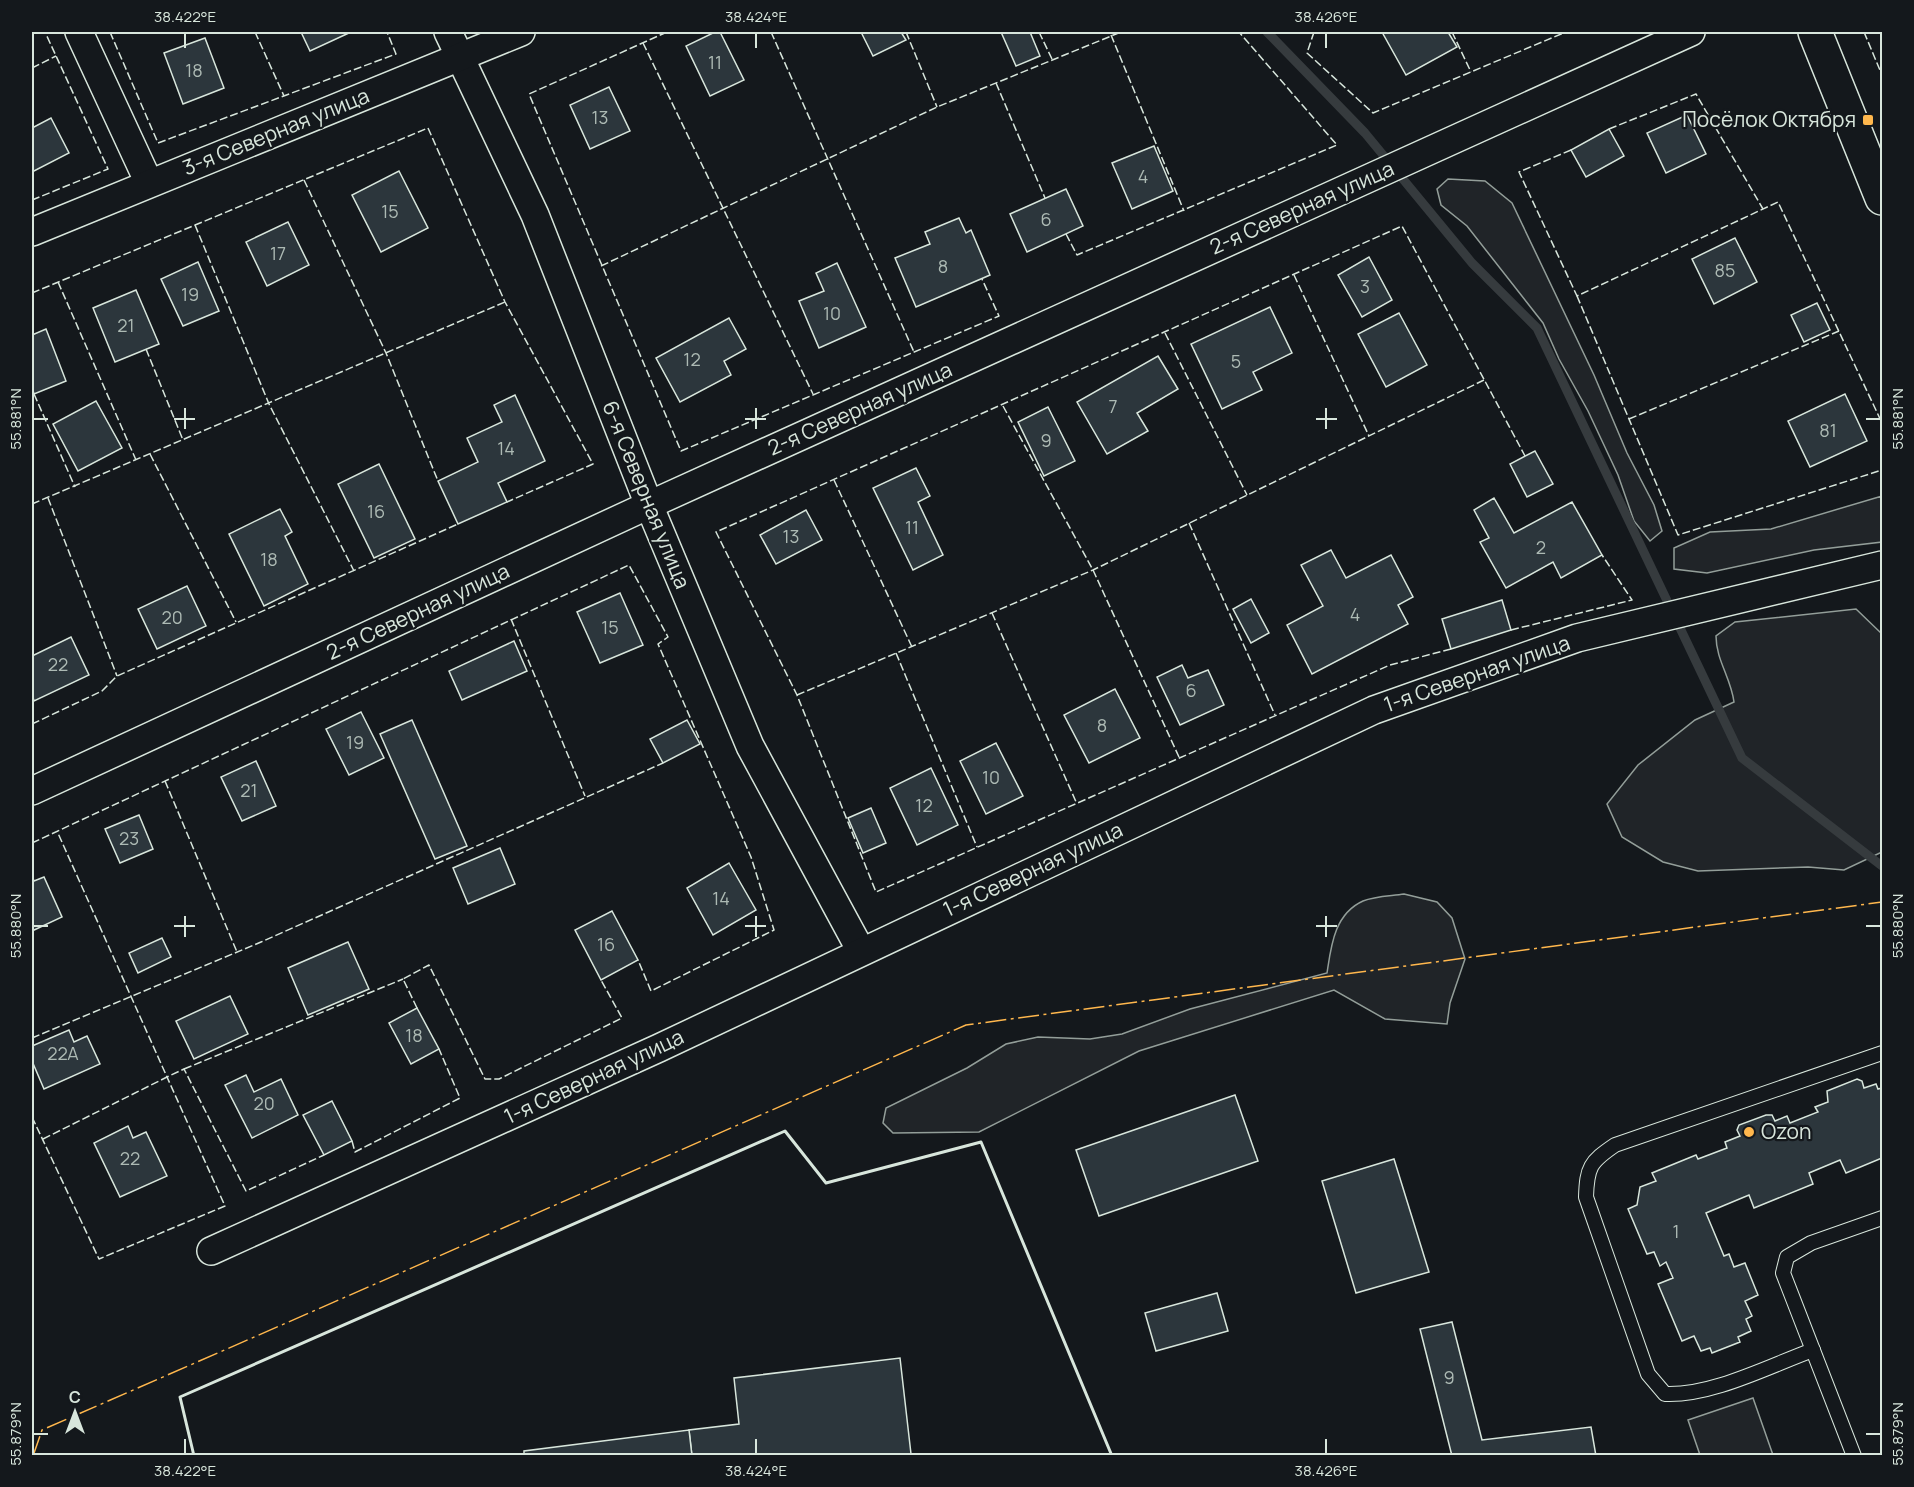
<svg xmlns="http://www.w3.org/2000/svg" width="1914" height="1487" viewBox="0 0 1914 1487" font-family="Manrope,sans-serif">
<style>
.green{fill:#202428;stroke:#939e99;stroke-width:1.5}
.lines{fill:none;stroke-linecap:round;stroke-linejoin:round}
.stream{stroke:#363b3e;stroke-width:9}
.building{fill:#2c363c;stroke:#d8e6dc;stroke-width:1.5}
.lane-casing{stroke:#d8e6dc;stroke-width:16}
.street-casing{stroke:#d8e6dc;stroke-width:30}
.highway-casing{stroke:#d8e6dc;stroke-width:36}
.lane{stroke:#14181c;stroke-width:14}
.street{stroke:#14181c;stroke-width:27}
.highway{stroke:#14181c;stroke-width:33}
.fence{stroke:#d8e6dc;stroke-width:1.5;stroke-dasharray:8 3;stroke-linecap:butt}
.wall{stroke:#d8e6dc;stroke-width:3}
.power{stroke:#ffb74d;stroke-width:1.5;stroke-dasharray:21 4.5 3 4.5;stroke-linecap:butt}
.ticks{fill:none;stroke:#d8e6dc;stroke-width:2}
.poi-dot{fill:#ffb74d;stroke:#14181c;stroke-width:2}
.labels{text-anchor:middle;stroke-width:4.5;stroke-linejoin:round;paint-order:stroke}
.number-label{font-size:18px;fill:#adbab4}
.poi-label{font-size:21px;fill:#d8e6dc;stroke:#14181c;text-anchor:end}
.street-label{font-size:21px;fill:#d8e6dc;stroke:#14181c}
.neatline{fill:none;stroke:#d8e6dc;stroke-width:2}
.ticks-label{font-size:15px;text-anchor:middle;fill:#d8e6dc}
</style>
<rect width="100%" height="100%" fill="#14181c"/>
<g class="green">
<polygon points="1448,179 1485,181 1512,203 1594,375 1627,453 1654,505 1662,531 1650,541 1634,521 1618,475 1588,411 1559,359 1543,323 1467,226 1441,205 1437,189"/>
<polygon points="1882,496 1882,542 1814,550 1707,573 1674,569 1674,548 1710,532 1771,529"/>
<path d="M1856,609L1882,634V852L1844,870L1808,867L1698,871L1663,862L1622,837L1607,804L1638,765L1695,720L1734,702C1731,678 1716,660 1716,636L1735,622Z"/>
<path d="M1404,894L1437,902L1452,918L1465,959L1450,1003L1447,1024L1385,1019L1334,990L1139,1051L979,1132L893,1133L883,1123L886,1108L967,1068L1006,1044L1038,1037L1090,1039L1122,1034L1190,1009L1327,973C1331,947 1334,914 1363,901C1375,896 1391,896 1404,894Z"/>
<polygon points="1753,1398 1773,1455 1700,1455 1688,1420"/>
</g>
<g class="lines">
<polyline class="stream" points="1267,32 1365,133 1472,263 1537,328 1742,758 1882,866"/>
</g>
<g class="building">
<polygon points="301,32 351,32 310,51"/>
<polygon points="715,32 720,32 744,80 710,96 686,46"/>
<polygon points="861,32 901,32 906,40 873,56"/>
<polygon points="1001,32 1030,32 1040,56 1016,66"/>
<polygon points="1382,32 1448,32 1457,47 1406,75"/>
<polygon points="205,38 224,88 183,104 164,53"/>
<polygon points="609,87 630,131 590,149 570,105"/>
<polygon points="1687,115 1706,154 1666,173 1647,133"/>
<polygon points="51,118 69,153 32,172 32,128"/>
<polygon points="1609,129 1624,156 1586,177 1571,150"/>
<polygon points="1154,146 1173,191 1132,209 1112,163"/>
<polygon points="399,171 428,228 381,252 352,195"/>
<polygon points="1066,189 1083,226 1027,252 1010,214"/>
<polygon points="959,218 966,233 971,230 990,275 916,307 895,258 930,244 925,232"/>
<polygon points="288,222 309,265 267,286 246,242"/>
<polygon points="1735,238 1757,282 1714,304 1692,259"/>
<polygon points="1369,257 1392,300 1362,317 1338,275"/>
<polygon points="198,262 219,311 183,326 161,279"/>
<polygon points="837,263 866,327 819,348 799,301 824,291 816,273"/>
<polygon points="136,290 159,344 115,362 93,308"/>
<polygon points="1817,303 1830,330 1804,342 1791,315"/>
<polygon points="1270,307 1292,353 1253,372 1262,390 1222,409 1191,344"/>
<polygon points="1399,313 1427,365 1386,387 1358,334"/>
<polygon points="729,318 746,349 724,361 731,375 680,402 656,358"/>
<polygon points="46,329 66,381 34,394 32,387 32,335"/>
<polygon points="1158,356 1178,389 1137,413 1148,431 1107,454 1077,402"/>
<polygon points="1845,394 1867,441 1810,467 1788,421"/>
<polygon points="515,395 545,461 498,483 507,502 458,524 438,481 478,462 467,438 502,422 494,405"/>
<polygon points="96,401 122,448 78,471 53,424"/>
<polygon points="1048,407 1075,461 1044,476 1018,422"/>
<polygon points="1535,451 1553,484 1527,497 1510,464"/>
<polygon points="379,464 415,539 374,558 338,484"/>
<polygon points="916,468 930,496 918,502 943,555 913,570 873,488"/>
<polygon points="1494,498 1514,533 1572,502 1602,555 1561,578 1553,562 1506,588 1480,542 1489,538 1474,510"/>
<polygon points="280,509 292,532 285,536 308,584 264,606 229,534"/>
<polygon points="806,510 822,540 776,564 760,535"/>
<polygon points="1331,550 1346,578 1391,555 1413,597 1398,605 1408,624 1312,674 1287,625 1323,606 1301,565"/>
<polygon points="187,586 206,626 157,649 138,609"/>
<polygon points="620,593 643,645 600,663 577,612"/>
<polygon points="1251,599 1269,633 1251,643 1233,609"/>
<polygon points="1502,600 1511,630 1451,649 1442,619"/>
<polygon points="71,637 89,675 34,701 32,694 32,656"/>
<polygon points="514,641 527,671 462,700 449,671"/>
<polygon points="1182,665 1188,678 1208,670 1224,705 1180,725 1157,677"/>
<polygon points="1115,689 1140,738 1089,763 1064,715"/>
<polygon points="361,712 384,758 349,775 326,729"/>
<polygon points="412,720 467,846 435,859 380,734"/>
<polygon points="687,720 700,744 663,763 650,739"/>
<polygon points="996,743 1023,796 986,814 960,761"/>
<polygon points="256,761 276,806 242,821 221,777"/>
<polygon points="931,768 958,825 917,845 890,788"/>
<polygon points="871,808 886,843 863,853 848,818"/>
<polygon points="139,815 153,849 120,863 105,829"/>
<polygon points="500,848 515,884 468,904 453,868"/>
<polygon points="729,863 756,910 713,935 687,888"/>
<polygon points="32,876 34,881 44,877 62,917 32,931"/>
<polygon points="612,911 638,960 601,980 575,930"/>
<polygon points="162,938 171,957 138,973 129,953"/>
<polygon points="348,942 369,989 308,1015 288,968"/>
<polygon points="230,996 248,1034 194,1059 176,1021"/>
<polygon points="417,1008 439,1049 411,1064 389,1023"/>
<polygon points="69,1030 74,1042 87,1036 100,1064 44,1089 32,1061 32,1046"/>
<polygon points="246,1075 254,1092 281,1079 298,1115 252,1138 225,1085"/>
<polygon points="1857,1079 1862,1081 1864,1088 1876,1084 1878,1089 1882,1088 1882,1158 1846,1173 1840,1160 1809,1173 1813,1184 1754,1208 1749,1195 1706,1213 1724,1256 1729,1254 1734,1267 1745,1263 1758,1295 1745,1301 1752,1316 1746,1319 1751,1331 1738,1337 1740,1342 1712,1353 1710,1348 1701,1351 1694,1336 1682,1341 1658,1284 1673,1278 1666,1262 1660,1266 1654,1252 1647,1254 1628,1209 1637,1205 1640,1187 1656,1181 1652,1173 1696,1155 1698,1159 1727,1148 1725,1142 1740,1136 1737,1130 1739,1125 1766,1115 1772,1115 1775,1121 1787,1116 1790,1123 1818,1112 1815,1107 1828,1102 1827,1091"/>
<polygon points="1235,1095 1258,1161 1099,1216 1076,1150"/>
<polygon points="332,1101 352,1141 324,1155 303,1115"/>
<polygon points="128,1126 133,1138 146,1132 167,1176 120,1197 94,1143"/>
<polygon points="1394,1159 1429,1272 1356,1293 1322,1181"/>
<polygon points="1217,1293 1228,1331 1156,1351 1145,1313"/>
<polygon points="1452,1322 1482,1440 1591,1427 1596,1456 1452,1456 1420,1329"/>
<polygon points="900,1358 911,1454 692,1456 689,1430 739,1424 734,1378"/>
<polygon points="689,1430 692,1456 524,1456 524,1451"/>
</g>
<g class="lines">
<defs>
<g id="lane">
<path d="M1813,1350C1769,1366 1712,1396 1665,1394L1648,1374L1586,1197C1587,1167 1590,1162 1615,1145L1882,1053"/>
<polyline points="1854,1456 1783,1273 1787,1257 1811,1243 1882,1218"/>
</g>
<g id="street">
<polyline points="79,32 149,183"/>
<polyline points="448,32 535,215 649,505 750,746 861,951"/>
<polyline points="32,232 521,32"/>
<polyline points="32,791 649,505 1691,32"/>
<polyline points="211,1251 659,1048 1374,710 1577,638 1882,565"/>
</g>
<polyline id="highway" points="1815,32 1882,198"/>
</defs>
<use href="#lane" class="lane-casing"/>
<use href="#street" class="street-casing"/>
<use href="#highway" class="highway-casing"/>
<use href="#lane" class="lane"/>
<use href="#street" class="street"/>
<use href="#highway" class="highway"/>
<g class="fence">
<polyline points="110,32 158,143 396,54 387,32"/>
<polyline points="255,32 284,96"/>
<polyline points="667,32 529,94 681,451 999,316 982,279"/>
<polyline points="771,32 914,352"/>
<polyline points="906,32 937,107"/>
<polyline points="1039,32 1052,59"/>
<polyline points="1314,32 1307,53 1373,113 1566,32"/>
<polyline points="1452,32 1471,72"/>
<polyline points="1864,32 1882,75"/>
<polyline points="1111,35 1184,211"/>
<polyline points="643,43 813,394"/>
<polyline points="32,68 56,56"/>
<polyline points="996,83 1045,198"/>
<polyline points="1609,129 1696,94 1763,209"/>
<polyline points="1571,150 1519,172 1577,296 1778,202 1882,423"/>
<polyline points="304,180 386,353 438,481"/>
<polyline points="32,200 108,169 45,32"/>
<polyline points="195,225 269,404 354,571"/>
<polyline points="1066,234 1077,255 1337,145 1239,32"/>
<polyline points="601,266 937,107 1121,32"/>
<polyline points="1294,275 1369,436"/>
<polyline points="58,282 136,460"/>
<polyline points="32,293 428,128 505,302 593,464 507,502"/>
<polyline points="1577,296 1678,535 1882,470"/>
<polyline points="1165,333 1247,495"/>
<polyline points="146,349 183,440"/>
<polyline points="34,394 75,487"/>
<polyline points="1003,406 1093,570 1179,757"/>
<polyline points="1629,419 1839,331"/>
<polyline points="150,454 236,622"/>
<polyline points="834,480 912,647"/>
<polyline points="48,498 117,676"/>
<polyline points="32,504 505,302"/>
<polyline points="1189,523 1275,715"/>
<polyline points="992,613 1077,804"/>
<polyline points="511,619 585,796"/>
<polyline points="1511,630 1632,600 1602,555"/>
<polyline points="1451,649 1390,665 876,892 797,695 716,532 1402,226 1525,456"/>
<polyline points="896,653 977,847"/>
<polyline points="797,695 1093,570 1484,380"/>
<polyline points="32,724 102,691 117,676 458,524"/>
<polyline points="165,781 237,952"/>
<polyline points="32,843 629,565 668,637 658,644 751,857 774,930 651,991 638,960"/>
<polyline points="417,1008 403,979 429,965 485,1079 499,1079 622,1018 601,980"/>
<polyline points="32,1038 261,942 663,763"/>
<polyline points="184,1069 403,979"/>
<polyline points="32,1117 99,1259 225,1206 167,1077 184,1069 246,1191 324,1155"/>
<polyline points="43,1139 167,1077 57,831"/>
<polyline points="352,1141 355,1152 460,1098 439,1049"/>
</g>
<polyline class="wall" points="194,1456 180,1397 785,1131 826,1183 981,1142 1112,1456"/>
<polyline class="power" points="33,1456 42,1430 966,1025 1882,902"/>
</g>
<path class="ticks" d="M185,33V48M756,33V48M1326,33V48M185,408V429M756,408V429M1326,408V429M33,419H48M174,419H195M745,419H766M1316,419H1337M1866,419H1881M185,916V937M756,916V937M1326,916V937M33,926H48M174,926H195M745,926H766M1316,926H1337M1866,926H1881M33,1434H48M1866,1434H1881M185,1439V1454M756,1439V1454M1326,1439V1454"/>
<g class="poi-dot">
<rect x="1862" y="114" width="12" height="12" rx="3"/>
<circle cx="1749" cy="1132" r="6"/>
</g>
<g class="labels">
<g class="number-label">
<text x="715" y="69">11</text>
<text x="194" y="77">18</text>
<text x="600" y="124">13</text>
<text x="1143" y="183">4</text>
<text x="390" y="218">15</text>
<text x="1046" y="226">6</text>
<text x="278" y="260">17</text>
<text x="943" y="273">8</text>
<text x="1725" y="277">85</text>
<text x="1365" y="293">3</text>
<text x="190" y="301">19</text>
<text x="832" y="320">10</text>
<text x="126" y="332">21</text>
<text x="692" y="366">12</text>
<text x="1236" y="368">5</text>
<text x="1113" y="413">7</text>
<text x="1828" y="437">81</text>
<text x="1046" y="447">9</text>
<text x="506" y="455">14</text>
<text x="376" y="518">16</text>
<text x="912" y="534">11</text>
<text x="791" y="543">13</text>
<text x="1541" y="554">2</text>
<text x="269" y="566">18</text>
<text x="1355" y="621">4</text>
<text x="172" y="624">20</text>
<text x="610" y="634">15</text>
<text x="58" y="671">22</text>
<text x="1191" y="697">6</text>
<text x="1102" y="732">8</text>
<text x="355" y="749">19</text>
<text x="991" y="784">10</text>
<text x="249" y="797">21</text>
<text x="924" y="812">12</text>
<text x="129" y="845">23</text>
<text x="721" y="905">14</text>
<text x="606" y="951">16</text>
<text x="414" y="1042">18</text>
<text x="63" y="1060">22А</text>
<text x="264" y="1110">20</text>
<text x="130" y="1165">22</text>
<text x="1676" y="1238">1</text>
<text x="1449" y="1384">9</text>
</g>
<g class="poi-label">
<text x="1856" y="127">Посёлок Октября</text>
<text x="1761" y="1139" text-anchor="start">Ozon</text>
</g>
<g class="street-label">
<text transform="translate(276 132) rotate(-22)" y="7">3-я Северная улица</text>
<text transform="translate(1302 208) rotate(-24)" y="7">2-я Северная улица</text>
<text transform="translate(860 409) rotate(-24)" y="7">2-я Северная улица</text>
<text transform="translate(646 495) rotate(68)" y="7">6-я Северная улица</text>
<text transform="translate(418 612) rotate(-25)" y="7">2-я Северная улица</text>
<text transform="translate(1477 674) rotate(-19)" y="7">1-я Северная улица</text>
<text transform="translate(1033 870) rotate(-25)" y="7">1-я Северная улица</text>
<text transform="translate(594 1077) rotate(-25)" y="7">1-я Северная улица</text>
</g>
</g>
<rect width="1914" height="1487" fill="none" stroke="#14181c" stroke-width="66"/>
<g transform="translate(75 1412)" stroke="#14181c" stroke-width="4.5" paint-order="stroke">
<path d="M0-4.5L10 22L0 15L-10 22Z" fill="#d8e6dc"/>
<text y="-9" font-size="16" font-weight="bold" text-anchor="middle" fill="#d8e6dc">С</text>
</g>
<rect x="33" y="33" width="1848" height="1421" class="neatline"/>
<g class="ticks-label">
<text x="185" y="22">38.422°E</text>
<text x="756" y="22">38.424°E</text>
<text x="1326" y="22">38.426°E</text>
<text transform="translate(16 419) rotate(-90)" y="5">55.881°N</text>
<text transform="translate(1898 419) rotate(-90)" y="5">55.881°N</text>
<text transform="translate(16 926) rotate(-90)" y="5">55.880°N</text>
<text transform="translate(1898 926) rotate(-90)" y="5">55.880°N</text>
<text transform="translate(16 1434) rotate(-90)" y="5">55.879°N</text>
<text transform="translate(1898 1434) rotate(-90)" y="5">55.879°N</text>
<text x="185" y="1476">38.422°E</text>
<text x="756" y="1476">38.424°E</text>
<text x="1326" y="1476">38.426°E</text>
</g>
</svg>
